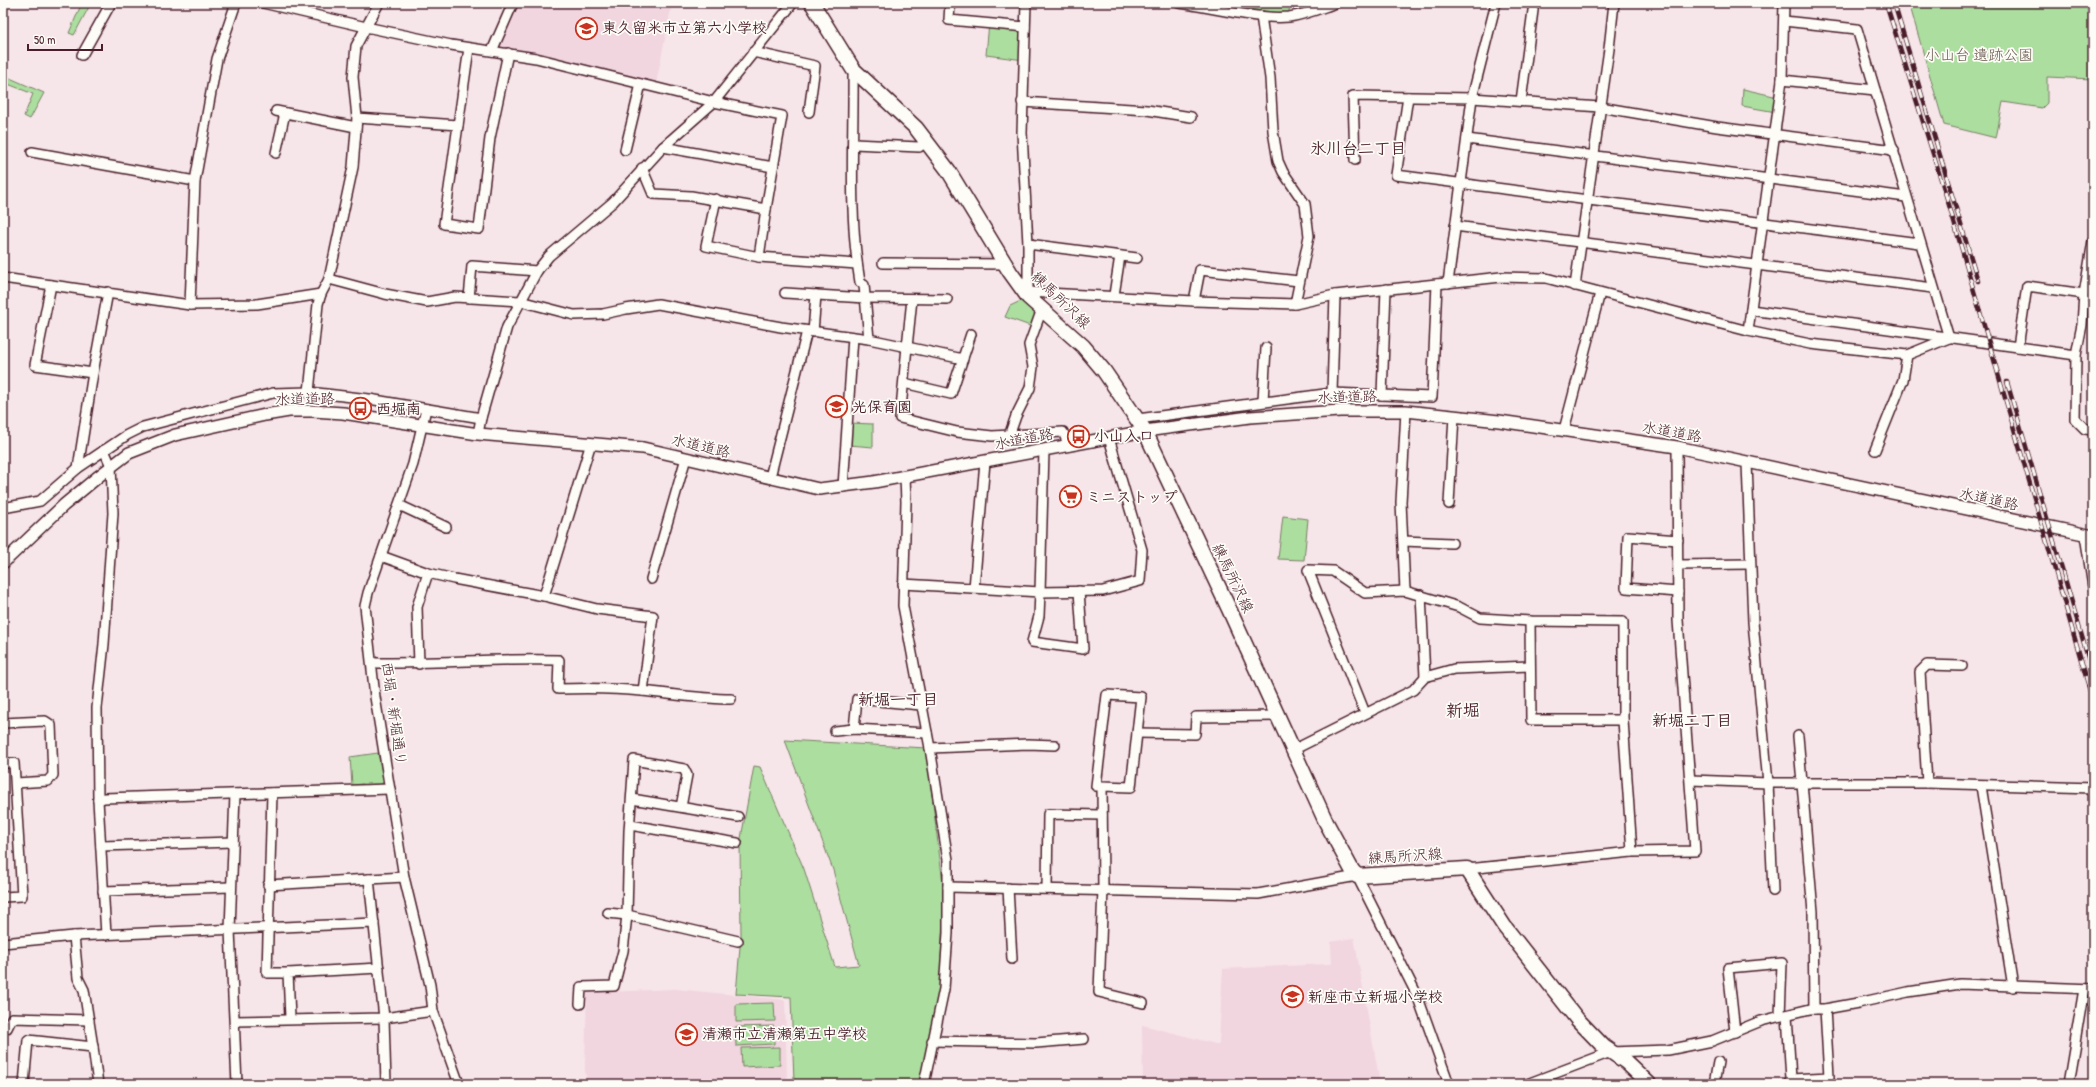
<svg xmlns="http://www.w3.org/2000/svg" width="2096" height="1087" viewBox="0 0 2096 1087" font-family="'Patrick Hand','Klee One',sans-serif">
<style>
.built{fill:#f1d5df}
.green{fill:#abde9f;stroke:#7a7e65}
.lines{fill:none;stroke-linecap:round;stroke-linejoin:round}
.minor-casing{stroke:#4a1f2b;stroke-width:12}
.tertiary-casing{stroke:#4a1f2b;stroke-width:14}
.primary-casing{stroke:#4a1f2b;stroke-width:17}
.minor{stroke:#fdfcf7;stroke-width:9}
.tertiary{stroke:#fdfcf7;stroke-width:11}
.primary{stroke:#fdfcf7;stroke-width:14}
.rail-casing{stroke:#4a1f2b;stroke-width:4.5}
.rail{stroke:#fdfcf7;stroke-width:3;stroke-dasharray:9;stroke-linecap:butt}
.labels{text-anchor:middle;stroke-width:3.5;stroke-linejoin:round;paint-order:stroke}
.poi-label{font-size:15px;font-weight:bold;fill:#4a1f2b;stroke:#fdfcf7;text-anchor:start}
.park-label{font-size:15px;fill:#67584e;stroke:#fdfcf7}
.street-label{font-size:15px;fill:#4a1f2b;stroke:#fdfcf7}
.neighbourhood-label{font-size:16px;font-weight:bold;fill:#4a1f2b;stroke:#fdfcf7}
.quarter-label{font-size:17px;font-weight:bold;fill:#4a1f2b;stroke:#fdfcf7}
</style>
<rect width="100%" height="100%" fill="#f6e5e9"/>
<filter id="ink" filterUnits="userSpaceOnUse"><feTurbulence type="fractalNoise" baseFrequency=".025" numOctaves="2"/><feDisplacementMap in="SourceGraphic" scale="8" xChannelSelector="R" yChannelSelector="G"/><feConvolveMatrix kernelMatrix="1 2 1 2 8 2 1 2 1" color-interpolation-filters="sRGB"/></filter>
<g filter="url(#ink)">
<g class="built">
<polygon points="516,3 672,3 656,83 526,52 502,48 498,43"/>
<polygon points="1354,938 1380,1084 1212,1084 1212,1082 1143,1079 1142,1025 1219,1045 1223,969 1332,964 1331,942"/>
<polygon points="675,989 785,1000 787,1084 587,1084 585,1069 587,993"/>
</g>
<g class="green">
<polygon points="76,3 91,3 74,35 69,33 81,5"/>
<polygon points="1249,3 1291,3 1288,14 1248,9"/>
<polygon points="1909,3 2093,3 2093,79 2047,77 2047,103 2042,108 2003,102 1996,138 1944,125"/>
<polygon points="989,23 1026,29 1024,60 986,55"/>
<polygon points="3,75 44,93 30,119 24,116 33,94 3,82"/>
<polygon points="1743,89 1778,97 1776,112 1742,106"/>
<polygon points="1027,298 1040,309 1033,327 1005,317 1010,306"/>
<polygon points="850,423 873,424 873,447 849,445"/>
<polygon points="1283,516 1308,519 1304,560 1278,559"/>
<polygon points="785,740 926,748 944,891 940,987 920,1084 837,1084 794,1082 791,997 736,994 741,935 740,844 754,766 760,767 804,869 835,967 859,965 833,870"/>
<polygon points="378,753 384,781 379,787 363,787 363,784 352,785 350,757"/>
<polygon points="774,1003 775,1021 736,1022 736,1004"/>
<polygon points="774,1026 774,1044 736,1046 735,1027"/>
<polygon points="780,1047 780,1065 742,1067 741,1048"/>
</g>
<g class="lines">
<defs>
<g id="minor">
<polyline points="263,3 366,27 451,45 536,58 714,102 782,116 766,209"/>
<polyline points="379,3 356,46 353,77 357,118 353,167 329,279 321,294 318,304 309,392 369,399 481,418 478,434"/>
<polyline points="950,3 949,20 1025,27"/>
<polyline points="1026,3 1022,133 1028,244 1028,297"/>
<path d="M1179,3C1210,7 1259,20 1289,17C1305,15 1321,8 1336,3"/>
<polyline points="1261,16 1270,78 1273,131 1278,161 1283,172 1305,204 1309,236 1295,304"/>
<polyline points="1784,21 1857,29 1949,338"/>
<polyline points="469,48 444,224 479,229 490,138 508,53"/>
<polyline points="492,51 513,3"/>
<polyline points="753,52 815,66 809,112"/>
<polyline points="82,55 111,3"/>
<path d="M853,69C854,139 848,212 860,282"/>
<polyline points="1782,80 1875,90"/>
<polyline points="1408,97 1396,175 1919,243"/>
<polyline points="1521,101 1534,3"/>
<polyline points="1022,102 1147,110 1191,117"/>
<polyline points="276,111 356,127"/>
<polyline points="357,118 458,125"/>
<polyline points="1467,139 1906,197"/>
<polyline points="854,144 919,147 926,142"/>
<polyline points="663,147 773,167"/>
<polyline points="625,150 641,84"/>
<polyline points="32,152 195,181"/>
<polyline points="276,153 285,113"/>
<polyline points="1355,160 1353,96 1472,98 1600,107 1717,127 1894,150"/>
<polyline points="642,168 653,194 691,196 766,209 759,257 857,264"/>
<polyline points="716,199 706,246 759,257"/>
<polyline points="1455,226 1933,288"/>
<polyline points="2093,241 2084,294 2082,325 2076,355 2075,419 2085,429 2093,430"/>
<polyline points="1028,244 1137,258"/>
<polyline points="883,263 1005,264"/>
<polyline points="3,278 190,305 257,304 321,294"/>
<polyline points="329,279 385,294 427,302 455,297 520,301 574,315 603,314 626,309 658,304 781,327 869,339 907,347 912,299"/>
<polyline points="1448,283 1472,98 1496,3"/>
<polyline points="51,285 35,365 93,373"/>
<polyline points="864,285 869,339"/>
<polyline points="1575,286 1609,49 1614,3"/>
<polyline points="1029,292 1194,301 1295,304 1335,295 1501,277 1546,278 1748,331 1810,344 1907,355 1949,338"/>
<polyline points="785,293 865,298 947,299"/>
<polyline points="1114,295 1120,256"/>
<polyline points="469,298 472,266 537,271"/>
<polyline points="1194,301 1200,270 1299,281"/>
<polyline points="190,305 195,181 217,59 236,3"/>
<polyline points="1751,310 2076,355"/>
<polyline points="1748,331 1782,80 1784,3"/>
<polyline points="813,332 816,295"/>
<polyline points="2018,347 2027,286 2084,294"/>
<polyline points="963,359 907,347 900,418 957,432 992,436 1063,432 1069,446"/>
<polyline points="904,383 951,394 971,334"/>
<polyline points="1332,393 1335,295"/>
<polyline points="1382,395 1386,289"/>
<polyline points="1263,401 1266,348"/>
<polyline points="426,409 413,464 368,593 365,606 375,697 404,877 430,985 433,1011 459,1084"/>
<polyline points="481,418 507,327 537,271 549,256 613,202 663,147 714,102 793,3"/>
<polyline points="1138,419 1332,393 1432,397 1437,284"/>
<polyline points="1564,430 1600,293"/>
<polyline points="1009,436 1016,416 1030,388 1033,367 1029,345 1042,309"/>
<polyline points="104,450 111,466 113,513 104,644 97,708 98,800 106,935"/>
<polyline points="1875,450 1903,380 1907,355"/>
<polyline points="1044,451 1040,592 1039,616 1032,642 1083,649 1079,591"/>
<polyline points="1747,463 1753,622 1768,783 1773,891"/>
<polyline points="78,468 93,373 108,292"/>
<polyline points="770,477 807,331"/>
<polyline points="905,477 906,502 903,606 930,748 948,860 948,933 944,989 924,1084"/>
<polyline points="843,487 853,337"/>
<polyline points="1449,504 1454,416"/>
<polyline points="399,505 446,527"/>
<polyline points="3,508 40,501 78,468 127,435 143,427 273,393 309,392"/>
<polyline points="2085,535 2093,587"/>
<polyline points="1678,540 1628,536 1626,588 1678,592"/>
<polyline points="1403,541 1452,543"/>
<polyline points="381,556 428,573 454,579 544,596 591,443"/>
<polyline points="1678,565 1750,564"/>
<polyline points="651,579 686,458"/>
<polyline points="903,584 1040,592 1103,591 1140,581 1142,550 1109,438"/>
<polyline points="974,588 985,462"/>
<polyline points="1405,591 1401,502 1406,411"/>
<polyline points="1421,595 1425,677"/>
<polyline points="544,596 597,609 653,616 643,691"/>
<polyline points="1530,621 1531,720 1623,720"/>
<path d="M373,663C435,664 497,658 559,660L558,689C586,688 613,688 642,691C672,694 701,699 731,699"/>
<polyline points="419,664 417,607 428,573"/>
<polyline points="1365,713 1308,570 1333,571 1365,593 1405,591 1459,607 1480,618 1530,621 1623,622 1623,720 1632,852"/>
<polyline points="3,723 45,721 51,725 53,775 48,781 16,783"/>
<polyline points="854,729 857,699 921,705"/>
<polyline points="835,731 854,729 927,733"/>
<polyline points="1137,733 1195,734 1196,717 1278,716"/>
<polyline points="1798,736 1813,912 1814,1009"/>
<polyline points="930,748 1028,744 1055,745"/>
<polyline points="1293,750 1413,690 1425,677 1454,669 1530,666"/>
<polyline points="3,763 14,763 22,896 3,897"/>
<polyline points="1691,780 1768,783 1927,783 2093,788"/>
<polyline points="1927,783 1920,672 1927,665 1962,666"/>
<polyline points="1102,786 1131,787 1141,697 1107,695 1096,786 1102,786 1103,889 1099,992 1143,1003"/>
<polyline points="1981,786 2013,987"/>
<polyline points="272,793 267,973 288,973"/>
<polyline points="235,794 230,930 237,1084"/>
<polyline points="632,799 738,817"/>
<polyline points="98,800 104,798 390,789"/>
<polyline points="630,825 737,843"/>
<polyline points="101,846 233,842"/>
<polyline points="1467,869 1632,852 1695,851 1678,620 1677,447"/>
<polyline points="369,879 384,1018 386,1084"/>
<polyline points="268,885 404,877"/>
<polyline points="948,887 1258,894 1357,876 1417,995 1449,1084"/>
<polyline points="1008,888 1012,959"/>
<polyline points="1047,889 1048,814 1102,815"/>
<polyline points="103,891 231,887"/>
<polyline points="608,913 627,915 738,941"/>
<polyline points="3,943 74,936 374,923"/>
<polyline points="580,1004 581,987 614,986 623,951 627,915 629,831 634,760 684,769 687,775 681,807"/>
<polyline points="1787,1015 1791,1079 1829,1077 1825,1009"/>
<polyline points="290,1018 288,973 379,968"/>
<polyline points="235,1021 384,1018 433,1011"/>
<polyline points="3,1028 7,1028 12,1018 89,1020"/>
<polyline points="1735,1032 1728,968 1782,963 1780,1016"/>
<polyline points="932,1041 1036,1043 1084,1039"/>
<polyline points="93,1047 98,1084"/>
<polyline points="24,1084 28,1040 93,1047 84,990 78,978 74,936"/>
<polyline points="1527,1084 1611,1052 1668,1050 1712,1041 1761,1021 1810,1009 1825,1009 1858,1003 1908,992 1960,984 2093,989"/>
<polyline points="1714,1084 1718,1062"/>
<polyline points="2068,1084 2084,989"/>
</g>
<polyline id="tertiary" points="3,563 64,505 99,476 129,453 175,435 265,415 289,411 313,411 343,413 478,434 643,448 819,489 874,482 1145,431 1250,417 1340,411 1406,411 1499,421 1677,447 2093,536"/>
<polyline id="primary" points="812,3 853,69 916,128 948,170 1010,272 1028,297 1083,346 1104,371 1145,431 1229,609 1326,822 1352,870 1357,876 1467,869 1504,926 1577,1019 1604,1047 1626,1062 1649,1084"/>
</defs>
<use href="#minor" class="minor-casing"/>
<use href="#tertiary" class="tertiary-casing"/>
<use href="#primary" class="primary-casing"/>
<use href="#minor" class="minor"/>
<use href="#tertiary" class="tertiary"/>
<use href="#primary" class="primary"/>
<defs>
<g id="rail">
<polyline points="1886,3 1949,205 2093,701"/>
<polyline points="1894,3 1978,281"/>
<polyline points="2007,382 2093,674"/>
</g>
</defs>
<use href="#rail" class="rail-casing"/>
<use href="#rail" class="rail"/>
</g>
</g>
<defs>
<symbol id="school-ring" viewBox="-11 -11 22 22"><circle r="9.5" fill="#fdfcf7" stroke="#c8321e" stroke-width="1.5"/><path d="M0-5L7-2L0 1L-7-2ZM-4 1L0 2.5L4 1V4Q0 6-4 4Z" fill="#c8321e"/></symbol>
<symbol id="bus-ring" viewBox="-11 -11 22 22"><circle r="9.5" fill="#fdfcf7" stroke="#c8321e" stroke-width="1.5"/><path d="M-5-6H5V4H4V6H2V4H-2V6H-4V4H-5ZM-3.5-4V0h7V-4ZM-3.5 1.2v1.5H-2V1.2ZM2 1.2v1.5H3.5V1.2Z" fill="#c8321e"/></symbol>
<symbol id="supermarket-ring" viewBox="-11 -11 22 22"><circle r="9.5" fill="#fdfcf7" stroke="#c8321e" stroke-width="1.5"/><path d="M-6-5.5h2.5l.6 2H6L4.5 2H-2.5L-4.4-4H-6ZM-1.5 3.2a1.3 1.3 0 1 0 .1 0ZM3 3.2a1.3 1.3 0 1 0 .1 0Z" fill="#c8321e"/></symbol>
</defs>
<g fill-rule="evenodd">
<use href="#school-ring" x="574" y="16" width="25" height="25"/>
<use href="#school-ring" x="824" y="394" width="25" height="25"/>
<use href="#bus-ring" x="348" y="396" width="25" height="25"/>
<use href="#bus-ring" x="1066" y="424" width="25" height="25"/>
<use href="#supermarket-ring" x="1058" y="484" width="25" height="25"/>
<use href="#school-ring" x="1280" y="984" width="25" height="25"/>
<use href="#school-ring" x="674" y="1022" width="25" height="25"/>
</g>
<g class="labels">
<g class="poi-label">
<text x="602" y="33">東久留米市立第六小学校</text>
<text x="852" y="412">光保育園</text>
<text x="376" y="414">西堀南</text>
<text x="1094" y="441">小山入口</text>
<text x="1086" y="502">ミニストップ</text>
<text x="1308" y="1002">新座市立新堀小学校</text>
<text x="702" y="1039">清瀬市立清瀬第五中学校</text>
</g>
<g class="park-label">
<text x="1979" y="60">小山台 遺跡公園</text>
</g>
<g class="street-label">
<text transform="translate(1061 300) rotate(44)" y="5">練馬所沢線</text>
<text transform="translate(1347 397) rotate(-2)" y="5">水道道路</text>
<text transform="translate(305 399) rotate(-1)" y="5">水道道路</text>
<text transform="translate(1672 432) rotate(10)" y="5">水道道路</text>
<text transform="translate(1024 439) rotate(-11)" y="5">水道道路</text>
<text transform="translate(701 446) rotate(13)" y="5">水道道路</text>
<text transform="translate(1989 499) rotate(12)" y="5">水道道路</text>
<text transform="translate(1233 578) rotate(64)" y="5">練馬所沢線</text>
<text transform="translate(394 714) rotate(82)" y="5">西堀・新堀通り</text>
<text transform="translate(1405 856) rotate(-4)" y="5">練馬所沢線</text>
</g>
<g class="neighbourhood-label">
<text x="1358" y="154">氷川台二丁目</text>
<text x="898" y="705">新堀一丁目</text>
<text x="1692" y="726">新堀二丁目</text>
</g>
<g class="quarter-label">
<text x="1463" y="716">新堀</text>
</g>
</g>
<rect width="2096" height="1087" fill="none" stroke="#fdfcf7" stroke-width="16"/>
<rect x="8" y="8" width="2080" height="1071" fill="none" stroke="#4a1f2b" stroke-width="1.5" filter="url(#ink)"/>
<path d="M28 44v6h74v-6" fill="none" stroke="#4a1f2b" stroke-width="2"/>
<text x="34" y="44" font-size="12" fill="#4a1f2b" stroke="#fdfcf7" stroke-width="3" paint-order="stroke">50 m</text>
</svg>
